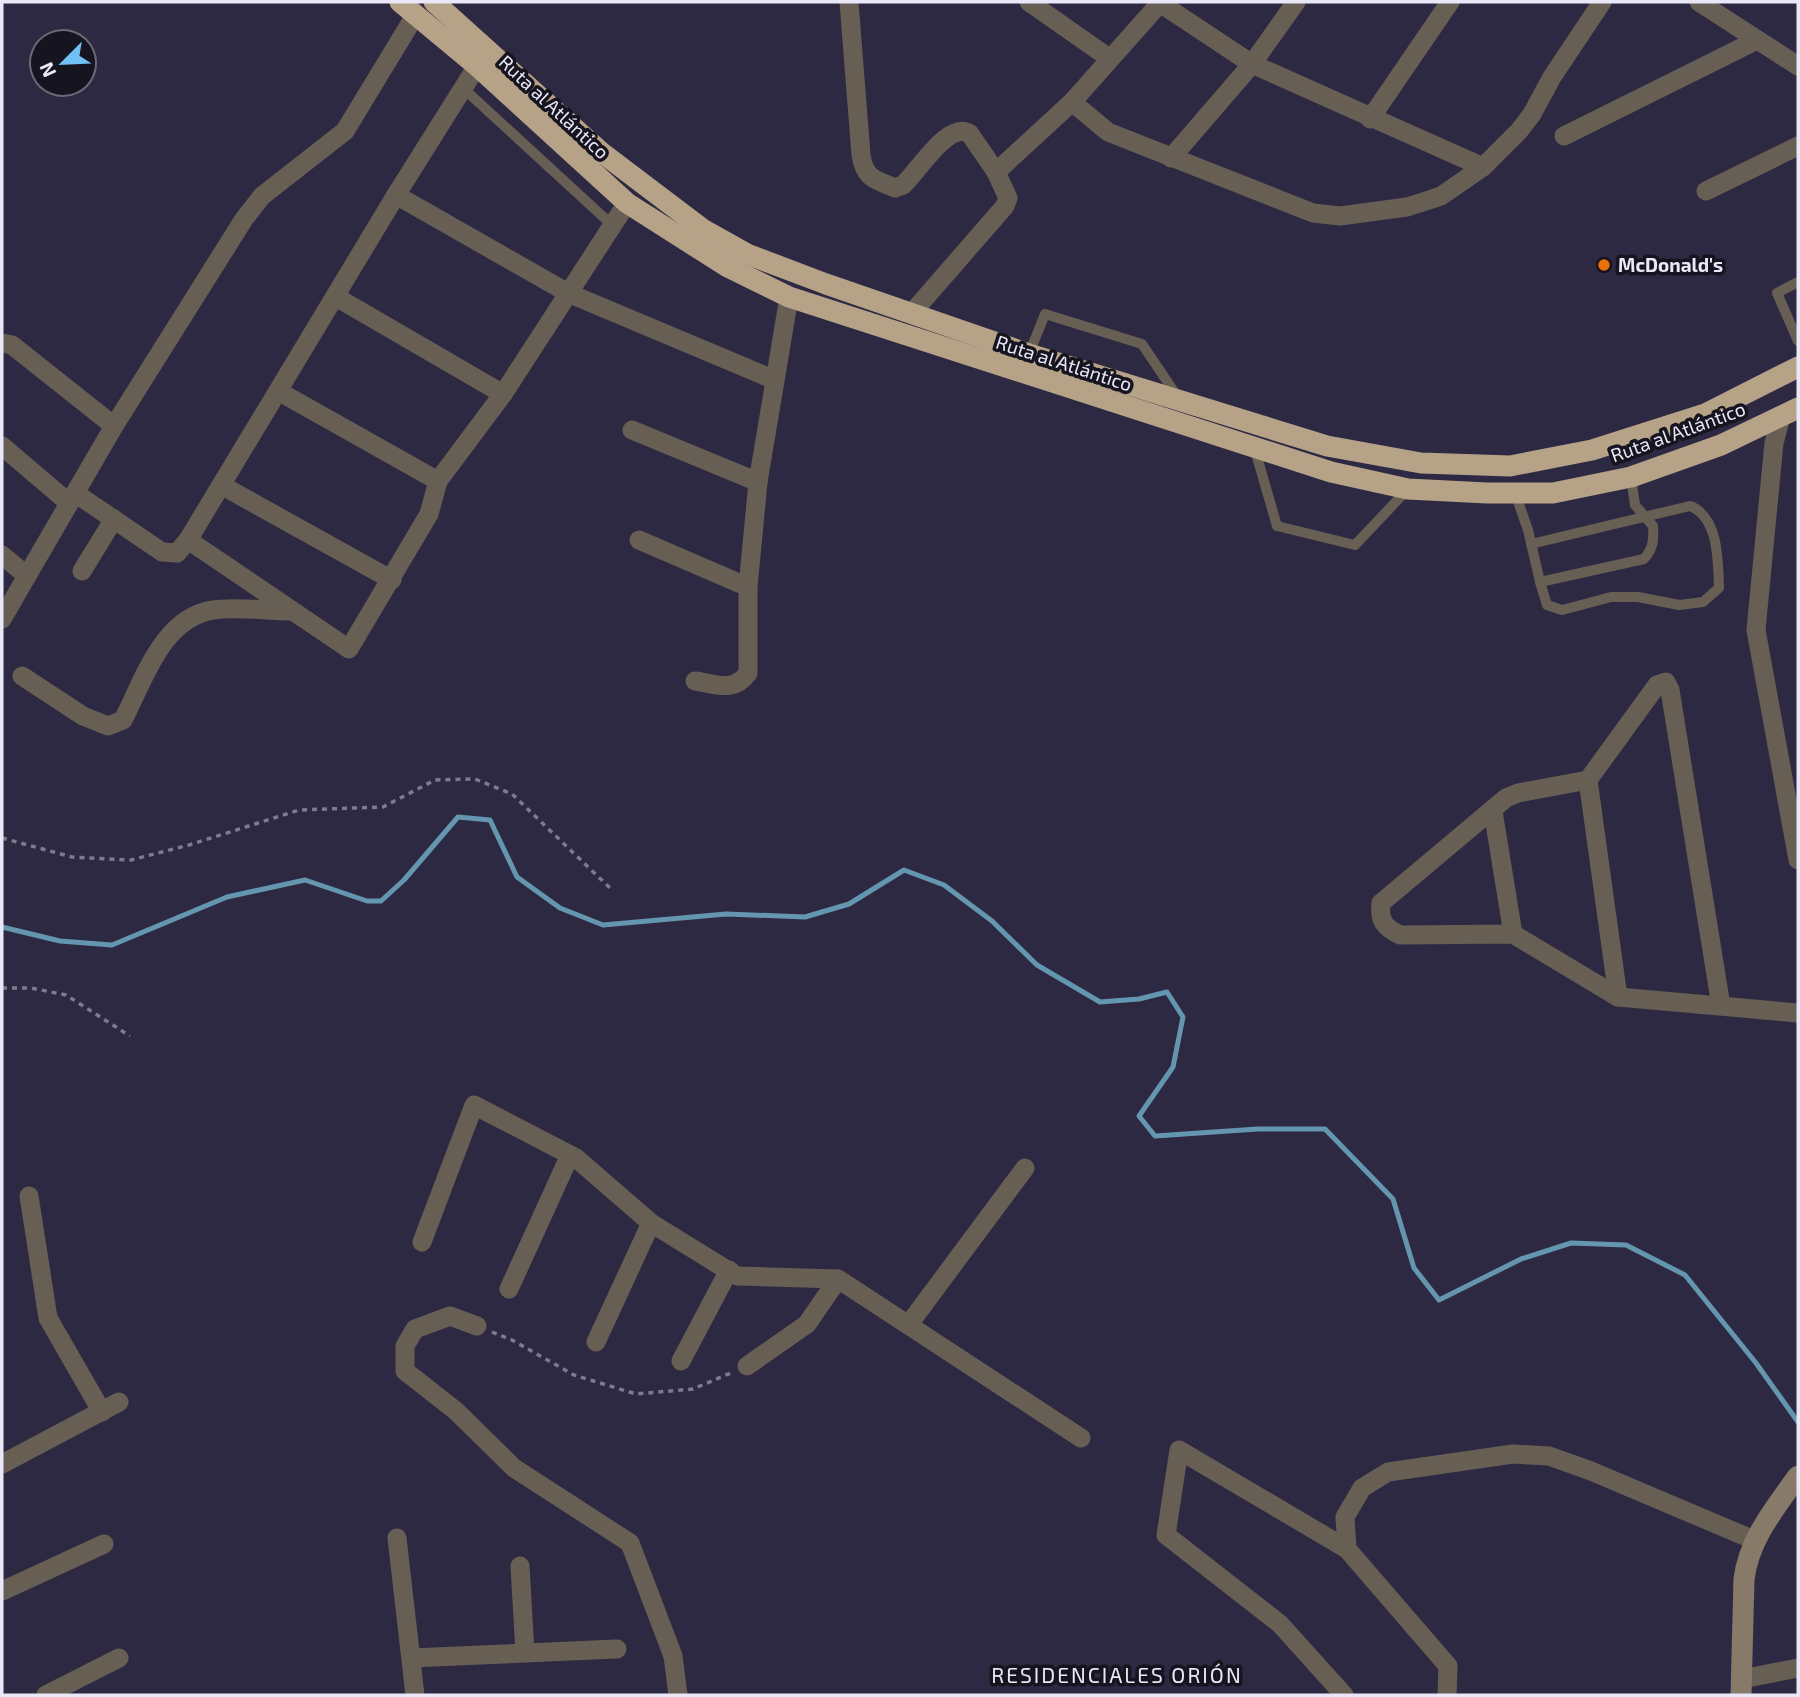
<svg xmlns="http://www.w3.org/2000/svg" width="1800" height="1697" viewBox="0 0 1800 1697" font-family="'Exo 2',sans-serif">
<style>
.lines{fill:none;stroke-linecap:round;stroke-linejoin:round}
.stream{stroke:#6496b0;stroke-width:5}
.path{stroke:#7e7a90;stroke-width:3.5;stroke-dasharray:5 5;stroke-linecap:butt}
.lane{stroke:#675f54;stroke-width:10}
.street{stroke:#675f54;stroke-width:19}
.secondary{stroke:#877a69;stroke-width:21}
.highway{stroke:#b5a287;stroke-width:21}
.food-dot{fill:#e8710a;stroke:#16141f;stroke-width:2.5}
.labels{text-anchor:middle;stroke-width:7;stroke-linejoin:round;paint-order:stroke}
.street-label{font-size:19px;fill:#eae8f8;stroke:#16141f}
.poi-label{font-size:19px;font-weight:bold;fill:#eae8f8;stroke:#16141f;text-anchor:start}
.neighbourhood-label{font-size:21px;letter-spacing:2px;fill:#eae8f8;stroke:#16141f}
</style>
<rect width="100%" height="100%" fill="#2e2942"/>
<g class="lines">
<polyline class="stream" points="2,927 60,941 112,945 227,897 305,880 367,901 381,901 404,880 458,817 490,820 517,877 560,908 603,925 726,914 805,917 849,904 904,870 944,885 992,921 1037,965 1100,1002 1139,999 1167,992 1183,1017 1173,1067 1139,1116 1155,1136 1258,1129 1325,1129 1393,1199 1414,1268 1439,1300 1521,1259 1571,1243 1626,1245 1685,1275 1756,1363 1798,1422"/>
<g class="path">
<polyline points="2,838 72,857 131,860 189,845 299,810 383,807 435,780 475,779 512,794 610,888"/>
<polyline points="2,988 31,988 66,995 130,1036"/>
<polyline points="492,1332 512,1340 574,1375 636,1394 693,1389 733,1372"/>
</g>
<g class="lane">
<polyline points="463,88 611,224"/>
<polyline points="1798,282 1777,293 1798,341"/>
<polyline points="1029,354 1045,314 1142,344 1177,396"/>
<polyline points="1255,450 1277,526 1355,545 1408,489"/>
<path d="M1515,493L1528,530L1540,582L1644,559C1653,549 1654,540 1653,526L1635,505L1631,477"/>
<path d="M1531,544L1690,506C1719,517 1718,562 1719,588L1703,602L1679,605L1638,597H1611L1562,610L1547,605L1540,582"/>
</g>
<g class="street">
<path d="M849,2L861,155C865,179 874,179 895,188L903,185C918,172 949,119 970,134L996,172L1008,198L1005,206L911,314"/>
<polyline points="1029,2 1109,58"/>
<polyline points="1699,2 1798,66"/>
<polyline points="1160,3 1252,64 1483,167"/>
<polyline points="1072,102 1108,132 1313,213 1340,216 1407,207 1426,201 1441,196 1483,167 1519,131 1532,114 1552,77 1602,2"/>
<polyline points="1370,119 1450,2"/>
<polyline points="1564,136 1757,40"/>
<polyline points="1171,158 1252,64 1296,2"/>
<polyline points="996,172 1072,102 1161,2"/>
<polyline points="1706,191 1798,146"/>
<polyline points="396,195 568,293 775,380"/>
<polyline points="336,297 503,394"/>
<polyline points="2,343 12,345 114,426"/>
<polyline points="278,391 438,481"/>
<polyline points="1781,416 1774,443 1756,630 1798,860"/>
<polyline points="632,430 758,482"/>
<polyline points="2,446 69,503"/>
<polyline points="221,485 392,580"/>
<polyline points="75,493 162,552 177,553 188,540 396,195 477,66"/>
<polyline points="188,540 349,649 429,514 438,481 503,394 627,203"/>
<polyline points="639,540 748,587"/>
<polyline points="2,555 27,576"/>
<polyline points="82,571 114,519"/>
<polyline points="2,619 114,426 244,219 262,196 345,131 416,14"/>
<path d="M22,676L83,716L108,726L123,720C144,680 162,618 213,610C235,606 266,611 290,611"/>
<path d="M695,681C716,684 734,693 748,673V587L758,482L789,297"/>
<polyline points="1588,780 1618,997"/>
<polyline points="1493,811 1513,934"/>
<path d="M1721,1006L1670,690L1666,682L1657,685L1588,780L1518,793L1506,798L1381,903C1379,921 1384,927 1400,935L1513,934L1618,997L1798,1013"/>
<polyline points="29,1196 48,1318 102,1412"/>
<polyline points="422,1242 474,1105 576,1158 651,1223 737,1276 838,1279 1081,1438"/>
<polyline points="509,1289 570,1155"/>
<polyline points="909,1324 1025,1168"/>
<polyline points="477,1326 450,1316 415,1329 405,1346 405,1371 456,1411 514,1468 630,1543 673,1656 678,1695"/>
<polyline points="596,1342 651,1223"/>
<polyline points="681,1361 729,1270"/>
<polyline points="747,1366 807,1324 838,1279"/>
<polyline points="2,1464 119,1402"/>
<polyline points="397,1538 415,1695"/>
<polyline points="520,1566 525,1653"/>
<polyline points="2,1591 104,1544"/>
<polyline points="411,1658 617,1649"/>
<polyline points="1742,1679 1798,1668"/>
<polyline points="46,1695 119,1658"/>
<polyline points="1344,1695 1280,1624 1166,1535 1179,1450 1347,1549"/>
<polyline points="1447,1695 1448,1666 1347,1549 1345,1517 1362,1488 1388,1472 1513,1454 1549,1456 1591,1471 1754,1540"/>
</g>
<path class="secondary" d="M1741,1695L1744,1579C1749,1539 1775,1508 1798,1476"/>
<g class="highway">
<polyline points="400,2 477,66 627,203 726,266 789,297 1331,472 1408,489 1487,493 1553,493 1631,477 1721,445 1798,408"/>
<polyline points="434,2 601,152 704,230 747,254 826,284 1029,354 1327,446 1421,463 1510,466 1592,450 1705,414 1798,367"/>
</g>
</g>
<circle class="food-dot" cx="1604" cy="265" r="7"/>
<g class="labels">
<g class="street-label">
<text transform="translate(554 107) rotate(43)" y="7">Ruta al Atlántico</text>
<text transform="translate(1064 363) rotate(18)" y="7">Ruta al Atlántico</text>
<text transform="translate(1678 432) rotate(-20)" y="7">Ruta al Atlántico</text>
</g>
<g class="poi-label">
<text x="1618" y="272">McDonald's</text>
</g>
<g class="neighbourhood-label">
<text x="1117" y="1683">RESIDENCIALES ORIÓN</text>
</g>
</g>
<rect width="1800" height="1697" fill="none" stroke="#eae8f8" stroke-width="7"/>
<g transform="translate(63 63) rotate(246)"><circle r="33" fill="#16141f" stroke="#6b6976" stroke-width="2"/>
<path d="M0-5L12 26L0 18L-12 26Z" fill="#70c1f4"/>
<text y="-10" font-size="19" font-weight="bold" text-anchor="middle" fill="#eae8f8">N</text>
</g>
</svg>
